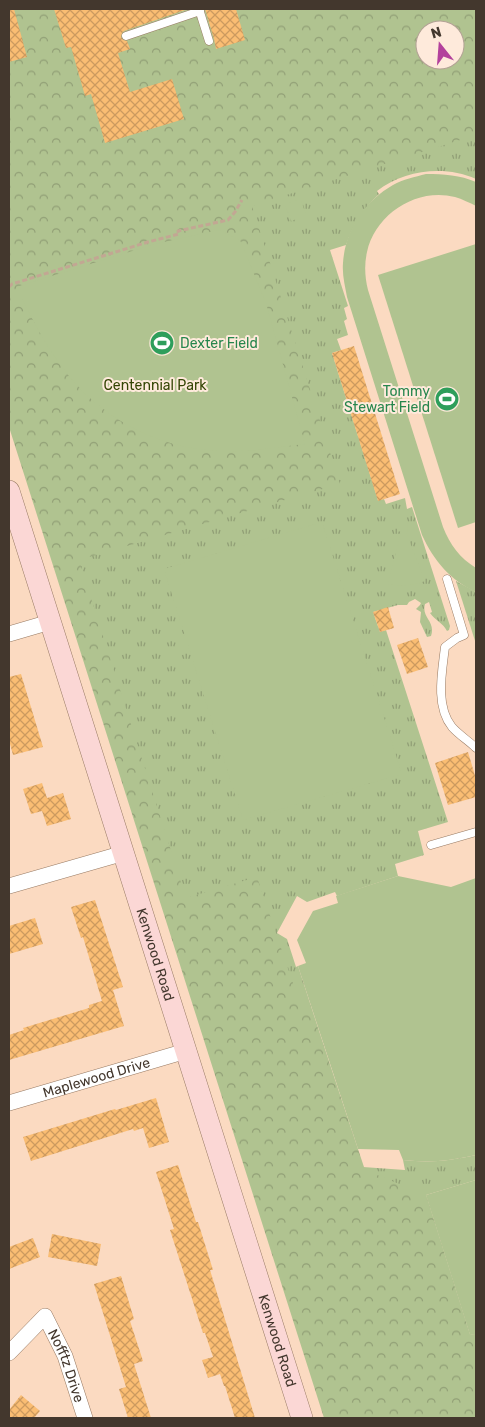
<svg xmlns="http://www.w3.org/2000/svg" width="485" height="1427" viewBox="0 0 485 1427" font-family="Rubik,sans-serif">
<style>
.grass{fill:url(#grass-tufts)}
.park{fill:url(#park-crowns);fill-rule:evenodd}
.pitch{fill:#b0c390}
.building{fill:url(#building-cross-hatch)}
.lines{fill:none;stroke-linecap:round;stroke-linejoin:round}
.lane-casing{stroke:#987b64;stroke-width:9}
.street-casing{stroke:#987b64;stroke-width:16}
.secondary-casing{stroke:#987b64;stroke-width:22}
.path{stroke:#c2a793;stroke-width:3;stroke-dasharray:5 2.5;stroke-linecap:butt}
.lane{stroke:#fff;stroke-width:8}
.street{stroke:#fff;stroke-width:15}
.secondary{stroke:#fbd7d5;stroke-width:21}
.labels{text-anchor:middle;stroke-width:4;stroke-linejoin:round;paint-order:stroke}
.leisure-label{font-size:14px;fill:#27864d;stroke:#feeadb;text-anchor:start}
.park-label{font-size:14px;fill:#344504;stroke:#feeadb}
.street-label{font-size:14px;fill:#43372d;stroke:#feeadb}
</style>
<defs>
<pattern id="grass-tufts" width="24" height="20" patternUnits="userSpaceOnUse" patternTransform="scale(1.25)"><rect width="24" height="20" fill="#b0c390"/><path d="M3 7l-1-3M5 7V3M7 7l1-3M15 17l-1-3M17 17v-4M19 17l1-3" fill="none" stroke="#919f76"/></pattern>
<pattern id="park-crowns" width="20" height="18" patternUnits="userSpaceOnUse" patternTransform="scale(1.25)"><rect width="20" height="18" fill="#b0c390"/><path d="M2 6a3 3 0 1 1 6 0M12 15a3 3 0 1 1 6 0" fill="none" stroke="#919f76"/></pattern>
<pattern id="building-cross-hatch" width="8" height="8" patternUnits="userSpaceOnUse" patternTransform="scale(1.25)"><rect width="8" height="8" fill="#fabd73"/><path d="M0 0l8 8M0 8l8-8" fill="none" stroke="#cc9a5f"/></pattern>
</defs>
<rect width="100%" height="100%" fill="#fbdac1"/>
<g class="grass">
<path d="M476,9L300,81L476,95V179C444,165 405,170 377,191L379,194C364,208 352,226 346,245L330,250L348,306L344,308L347,319L344,321L348,335L337,339L341,350L332,353L378,500L384,499L386,504L405,498L407,509L412,507L450,626L449,630L447,631C443,623 435,620 430,613L432,612L429,602L425,604C421,618 436,621 431,636L427,637L420,622L421,612L416,609L420,605L421,603L415,599L409,602L407,605H398L373,612L380,632L386,630L448,822L418,831L424,855L395,864L398,876L337,896L335,892L307,902L297,896L277,933L287,939L296,967L298,966L363,1167L405,1170L403,1160C430,1163 449,1161 476,1155V1180L426,1195L470,1335L476,1334V1418L351,1356L20,457L9,73L254,37Z"/>
<polygon points="456,581 476,592 476,644"/>
</g>
<path class="park" d="M9,9H476V135L252,206L340,484L79,560L186,898L257,877L300,1004L309,1002L365,1170L426,1195L470,1335L476,1334V1418H324L9,427ZM425,30H455V60H425Z"/>
<g class="pitch">
<path d="M426,174C444,174 460,175 476,182V206C470,203 462,199 455,197C417,187 375,214 367,252C364,265 365,278 368,290L443,527C450,545 460,558 476,568V592C450,580 434,561 422,535L347,297C345,286 342,275 343,263C345,230 365,201 393,185C403,179 415,177 426,174Z"/>
<polygon points="301,199 306,216 291,221 285,204"/>
<path d="M219,230L240,240L266,303L305,444C279,447 252,452 225,451C157,451 92,414 55,357C40,335 28,311 16,287L155,244Z"/>
<polygon points="476,244 476,522 458,528 378,275"/>
<path d="M398,521H407L408,532H406L425,581C413,586 401,586 388,584L401,532L398,531Z"/>
<polygon points="322,522 402,774 243,820 164,569"/>
<path d="M398,876L451,887L476,878V1155C449,1161 430,1163 403,1160L399,1150L358,1149L298,966L306,963L297,940L313,911L338,903L336,896Z"/>
<polygon points="476,1180 476,1334 470,1335 426,1195"/>
</g>
<g class="building">
<polygon points="9,9 14,9 27,57 9,62"/>
<polygon points="54,9 188,9 124,31 122,33 121,37 123,40 127,41 130,49 118,53 130,92 172,79 184,119 105,143 91,94 85,96 71,47 66,48"/>
<polygon points="205,9 236,9 245,40 216,49 214,39"/>
<polygon points="354,346 400,494 378,501 332,353"/>
<polygon points="388,607 394,628 380,632 373,612"/>
<polygon points="418,638 428,667 407,674 397,645"/>
<polygon points="21,674 43,747 13,755 9,740 9,677"/>
<polygon points="468,752 476,779 476,797 448,805 435,763"/>
<polygon points="42,783 47,798 63,793 71,819 47,826 42,811 31,814 23,789"/>
<polygon points="95,900 123,987 113,990 124,1026 9,1060 9,1035 24,1030 23,1028 89,1008 89,1005 102,1001 83,937 81,938 71,907"/>
<polygon points="35,918 43,944 9,954 9,926"/>
<polygon points="156,1098 169,1142 149,1148 143,1128 134,1131 133,1129 31,1161 23,1137 115,1109 116,1110"/>
<polygon points="178,1165 196,1222 198,1222 213,1270 210,1270 255,1418 235,1418 225,1386 224,1386 220,1374 208,1378 202,1360 213,1357 205,1333 203,1333 170,1230 174,1229 156,1172"/>
<polygon points="52,1234 101,1244 97,1266 48,1257"/>
<polygon points="33,1238 40,1257 9,1269 9,1247"/>
<polygon points="121,1276 134,1319 130,1321 143,1361 134,1364 151,1418 128,1418 119,1389 126,1387 94,1284"/>
<polygon points="21,1395 40,1411 34,1418 9,1418 9,1410"/>
</g>
<g class="lines">
<defs>
<g id="lane">
<polyline points="199,9 209,41"/>
<polyline points="126,36 200,11"/>
<path d="M447,579L464,635L457,638L445,647C442,672 435,706 452,727C459,735 469,741 476,748"/>
<polyline points="431,845 476,832"/>
</g>
<g id="street">
<polyline points="9,634 50,622"/>
<polyline points="9,886 124,853"/>
<path id="s1" d="M9,1103L186,1051"/>
<path id="s2" d="M9,1353L45,1316L65,1356L85,1418"/>
</g>
<g id="secondary">
<path id="s3" d="M9,491L302,1418"/>
</g>
</defs>
<use href="#lane" class="lane-casing"/>
<use href="#street" class="street-casing"/>
<use href="#secondary" class="secondary-casing"/>
<polyline class="path" points="9,287 12,284 148,242 179,234 178,231 228,220 235,212 242,200"/>
<use href="#lane" class="lane"/>
<use href="#street" class="street"/>
<use href="#secondary" class="secondary"/>
</g>
<defs>
<symbol id="stadium-disc" viewBox="-11 -11 22 22"><circle r="9.5" fill="#2e9e5b" stroke="#feeadb"/><path d="M0-5a6.5 5 0 1 0 0 10a6.5 5 0 1 0 0-10ZM-3.5-1.8h7v3.6h-7Z" fill="#fff"/></symbol>
</defs>
<g fill-rule="evenodd">
<use href="#stadium-disc" x="148" y="329" width="28" height="28"/>
<use href="#stadium-disc" x="433" y="385" width="28" height="28"/>
</g>
<g class="labels">
<g class="leisure-label">
<text x="180" y="348">Dexter Field</text>
<text x="430" y="396" text-anchor="end">Tommy<tspan x="430" dy="16">Stewart Field</tspan></text>
</g>
<g class="park-label">
<text x="155" y="390">Centennial Park</text>
</g>
<g class="street-label">
<text dy="5" stroke="none"><textPath href="#s3" startOffset="486">Kenwood Road</textPath></text>
<text dy="5" stroke="none"><textPath href="#s1" startOffset="91">Maplewood Drive</textPath></text>
<text dy="5" stroke="none"><textPath href="#s3" startOffset="891">Kenwood Road</textPath></text>
<text dy="5" stroke="none"><textPath href="#s2" startOffset="106">Nofftz Drive</textPath></text>
</g>
</g>
<rect width="485" height="1427" fill="none" stroke="#43372d" stroke-width="20"/>
<g transform="translate(440 45) rotate(343)"><circle r="24" fill="#feeadb" stroke="#b3a295"/>
<path d="M0-4L9 19L0 12L-9 19Z" fill="#b3419c"/>
<text y="-8" font-size="14" font-weight="bold" text-anchor="middle" fill="#43372d">N</text>
</g>
</svg>
